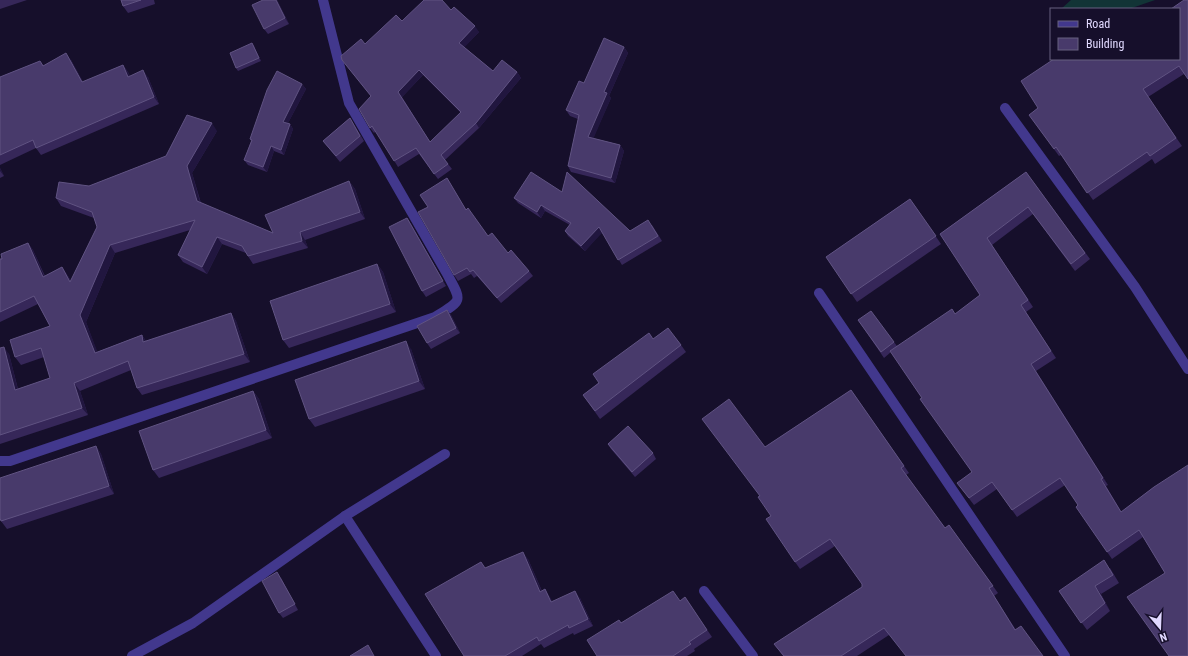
<svg xmlns="http://www.w3.org/2000/svg" width="1188" height="656" viewBox="0 0 1188 656" font-family="'Roboto Condensed',sans-serif">
<style>
.green{fill:#123436}
.lines{fill:none;stroke-linecap:round;stroke-linejoin:round}
.minor{stroke:#42388d;stroke-width:10}
.wall{fill:#362759;fill-rule:evenodd}
.shaded-wall{fill:#21163f}
.building{fill:#483a6b;stroke:#605382;fill-rule:evenodd}
</style>
<rect width="100%" height="100%" fill="#160f2b"/>
<polygon class="green" points="1071,0 1155,0 1129,9 1061,9"/>
<g class="lines">
<g class="minor">
<polyline points="1005,108 1135,287 1188,369"/>
<polyline points="819,293 1065,656"/>
<path d="M0,461H10L435,317C464,299 462,302 446,272L349,103L323,0"/>
<polyline points="345,516 436,656"/>
<polyline points="704,591 753,656"/>
<polyline points="132,656 193,623 345,516 445,454"/>
</g>
</g>
<g class="wall">
<polygon points="0,0 27,0 0,9"/>
<polygon points="121,0 154,0 155,4 128,13 123,6"/>
<polygon points="277,0 289,24 268,34 264,29"/>
<polygon points="1188,0 1188,79 1184,74 1148,97 1182,146 1155,164 1152,159 1093,200 1061,155 1059,156 1029,115 1038,108 1179,59"/>
<path d="M451,10L479,32L464,47L493,71L517,72L521,78L479,128L445,160L452,169L438,179L419,154L398,167L376,131L374,133L370,128L371,96L342,60L365,44ZM423,75L461,113L430,142L402,97Z"/>
<polygon points="252,43 254,46 261,61 238,71 236,68"/>
<polygon points="624,47 628,53 609,96 611,98 593,138 620,145 624,151 615,183 571,172 568,166 578,119 570,116 566,110 584,83"/>
<polygon points="71,60 83,82 123,65 128,72 130,76 148,77 159,104 41,155 36,148 0,165 0,77 40,61 44,66"/>
<polygon points="302,84 306,89 288,123 290,124 293,129 284,155 274,151 267,172 248,165 244,160 251,141 250,139"/>
<polygon points="350,118 364,141 340,162 323,141"/>
<polygon points="217,131 192,173 201,203 273,233 349,181 355,189 365,219 305,240 308,248 253,264 246,253 222,244 207,274 183,262 178,255 190,230 115,253 86,322 97,352 142,335 146,341 231,313 236,321 250,362 142,395 137,388 131,370 80,391 88,415 0,444 0,348 9,354 18,389 50,378 44,357 21,365 15,357 50,326 38,304 0,322 0,259 28,243 33,250 45,276 62,267 71,281 97,227 94,218 61,206 56,198 89,186 166,156"/>
<polygon points="0,168 4,176 0,178"/>
<polygon points="1026,172 1090,259 1075,271 1033,214 992,245 1033,307 1026,312 1056,358 1036,371 1108,485 1106,486 1121,512 1154,487 1165,573 1143,537 1112,559 1076,507 1078,505 1065,485 1017,517 997,489 974,505 957,483 972,472 891,352 884,358 858,320 894,342 897,346 955,314 980,295 940,234"/>
<polygon points="447,178 466,210 488,236 508,253 529,271 533,276 501,303 477,276 474,278 471,274 458,281 454,275 428,207"/>
<polygon points="562,192 630,231 652,225 662,241 622,265 602,232 585,251 568,236 565,231 570,225 545,211 541,218 518,203 514,198"/>
<polygon points="910,199 941,244 857,302 826,257"/>
<polygon points="407,218 411,224 446,286 426,297 422,291"/>
<polygon points="377,264 383,272 396,312 289,348 283,340"/>
<polygon points="447,310 451,315 460,333 431,349 427,343"/>
<polygon points="653,339 681,345 686,352 600,419 583,395"/>
<polygon points="411,349 425,389 315,427 309,419"/>
<polygon points="851,390 909,473 906,475 945,528 949,525 998,593 994,596 1016,630 1043,656 889,635 857,656 783,656 774,644 862,587 862,584 835,546 800,569 795,562 771,516 765,447"/>
<polygon points="253,391 259,399 272,438 159,478 153,470"/>
<polygon points="608,444 653,453 656,459 635,477 611,449"/>
<polygon points="96,446 101,454 114,494 7,529 1,521"/>
<polygon points="528,559 542,591 545,589 552,601 580,598 593,626 574,635 573,633 544,648 541,644 522,656 464,656 481,562 485,568"/>
<polygon points="1110,568 1119,583 1101,594 1110,611 1087,630 1059,591"/>
<polygon points="281,578 298,610 283,618 279,613"/>
<polygon points="685,597 712,637 694,649 695,651 687,656 597,656 621,623 680,601"/>
</g>
<g class="shaded-wall">
<polygon points="276,0 277,0 289,24 285,18"/>
<polygon points="475,26 479,32 463,49 459,43"/>
<polygon points="252,43 254,46 261,61 259,58"/>
<polygon points="624,47 628,53 609,96 611,98 592,142 588,137 604,92"/>
<polygon points="66,53 71,60 87,89 82,82"/>
<polygon points="123,65 128,72 133,84 128,77"/>
<polygon points="143,70 148,77 159,104 154,97"/>
<polygon points="419,70 423,75 402,97 433,148 398,92"/>
<polygon points="517,72 521,78 479,128 476,123"/>
<polygon points="302,84 306,89 286,127 283,122"/>
<polygon points="212,123 217,131 192,173 202,209 197,201 187,166"/>
<polygon points="290,124 293,129 284,155 281,150"/>
<polygon points="620,145 624,151 615,183 611,178"/>
<polygon points="271,146 274,151 267,172 263,167"/>
<polygon points="0,168 4,176 0,171"/>
<polygon points="349,181 355,189 365,219 360,212"/>
<polygon points="541,205 545,211 541,218 537,212"/>
<polygon points="407,218 411,224 446,286 443,281"/>
<polygon points="599,227 603,232 585,251 581,246"/>
<polygon points="300,232 305,240 308,248 302,241"/>
<polygon points="217,237 222,244 207,274 202,267"/>
<polygon points="28,243 33,250 48,285 43,277"/>
<polygon points="110,245 115,253 86,322 101,361 95,353 80,315"/>
<polygon points="377,264 383,272 396,312 390,304"/>
<polygon points="62,267 67,274 76,289 70,282"/>
<polygon points="447,310 451,315 460,333 456,328"/>
<polygon points="231,313 236,321 250,362 244,354"/>
<polygon points="142,335 147,343 143,342"/>
<polygon points="406,341 411,349 425,389 419,381"/>
<polygon points="4,347 9,354 20,398 15,390"/>
<polygon points="1031,364 1036,371 1108,485 1103,478"/>
<polygon points="74,383 80,391 88,415 82,408"/>
<polygon points="253,391 259,399 272,438 266,430"/>
<polygon points="96,446 101,454 114,494 109,486"/>
<polygon points="1101,479 1106,486 1126,519 1121,512"/>
<polygon points="523,552 528,559 545,599 540,592"/>
<polygon points="1095,586 1101,594 1110,611 1105,603"/>
<polygon points="989,588 994,596 1020,637 1015,630"/>
<polygon points="545,589 550,597 556,609 551,602"/>
<polygon points="575,591 580,598 593,626 588,619"/>
</g>
<g class="building">
<polygon points="121,0 141,0 123,6"/>
<polygon points="263,0 276,0 285,18 264,29 252,5"/>
<path d="M424,0H442L451,10L454,7L475,26L459,43L493,71L502,60L517,72L476,123L441,155L448,164L434,174L416,148L394,161L372,126L370,128L359,109L371,96L342,60L341,56L361,39L365,44L396,15L402,21ZM419,70L461,112L430,142L398,92Z"/>
<polygon points="1184,0 1188,0 1188,79 1179,66 1143,89 1176,138 1150,156 1147,152 1087,193 1056,147 1054,149 1029,115 1038,108 1021,81 1054,59 1179,59 1179,9 1171,9"/>
<polygon points="604,38 624,47 604,92 607,93 588,137 620,145 611,178 568,166 579,115 566,110 579,81 584,83"/>
<polygon points="252,43 259,58 236,68 230,53"/>
<polygon points="66,53 82,82 123,65 128,77 143,70 154,97 36,148 33,140 0,155 0,77 40,61 43,66"/>
<polygon points="277,71 302,84 283,122 290,124 281,150 271,146 263,167 244,160 252,140 250,139 267,90"/>
<polygon points="187,115 212,123 187,166 197,201 273,233 265,215 349,181 360,212 300,232 302,241 248,256 242,246 217,237 202,267 178,255 195,220 110,245 80,315 95,353 142,335 143,342 231,313 244,354 137,388 128,361 74,383 82,408 0,435 0,348 4,347 15,390 50,378 41,348 15,357 10,340 50,326 34,296 0,312 0,259 2,259 1,254 28,243 43,277 62,267 70,282 97,227 92,212 56,198 59,182 89,186 166,156"/>
<polygon points="350,118 360,136 336,156 323,141"/>
<polygon points="531,172 562,192 567,172 630,231 648,220 658,236 618,260 599,227 581,246 565,231 571,223 541,205 537,212 514,198"/>
<polygon points="1026,172 1085,253 1071,264 1028,207 987,238 1028,300 1021,305 1051,351 1031,364 1103,478 1101,479 1121,512 1154,487 1188,465 1188,656 1169,656 1127,597 1165,573 1139,530 1107,552 1076,507 1078,505 1060,478 1012,510 992,482 969,498 957,483 972,472 920,399 922,398 890,351 952,309 955,314 980,295 940,234"/>
<polygon points="447,178 466,210 468,208 488,236 492,233 508,253 511,250 529,271 497,298 473,270 470,272 467,268 454,275 418,212 428,207 420,195"/>
<polygon points="910,199 936,236 851,294 826,257"/>
<polygon points="407,218 443,281 422,291 389,227"/>
<polygon points="377,264 390,304 283,340 270,301"/>
<polygon points="447,310 456,328 427,343 417,326"/>
<polygon points="871,311 894,342 881,352 858,320"/>
<polygon points="668,328 681,345 595,411 583,395 599,383 593,374 649,333 653,339"/>
<polygon points="406,341 419,381 309,419 295,380"/>
<polygon points="851,390 904,466 901,468 945,528 949,525 993,586 989,588 1015,630 1021,626 1043,656 906,656 884,628 841,656 784,656 774,644 862,587 862,584 830,539 795,562 766,519 771,516 758,497 760,496 702,419 729,399 765,447"/>
<polygon points="253,391 266,430 153,470 139,431"/>
<polygon points="628,426 653,453 632,472 608,444"/>
<polygon points="96,446 109,486 1,521 0,518 0,478"/>
<polygon points="523,552 540,592 545,589 551,602 575,591 588,619 569,628 568,625 539,641 537,637 505,656 464,656 425,594 481,562 485,568"/>
<polygon points="1104,560 1113,575 1095,586 1105,603 1081,623 1059,591"/>
<polygon points="277,572 295,604 279,613 262,581"/>
<polygon points="673,591 680,601 685,597 707,630 689,642 691,644 673,656 597,656 587,640 619,620 621,623"/>
<polygon points="368,645 374,656 350,656"/>
</g>
<rect x="1050" y="8" width="130" height="52" fill="#160f2b" stroke="#676080"/>
<rect x="1058" y="21" width="20" height="6" fill="#42388d" stroke="#676080"/>
<text x="1086" y="28" font-size="12" fill="#e1d9ff">Road</text>
<rect x="1058" y="38" width="20" height="12" fill="#483a6b" stroke="#676080"/>
<text x="1086" y="48" font-size="12" fill="#e1d9ff">Building</text>
<g transform="translate(1160 628) rotate(161)" stroke="#160f2b" stroke-width="3" paint-order="stroke">
<path d="M0-3L7 15L0 10L-7 15Z" fill="#e1d9ff"/>
<text y="-6" font-size="11" font-weight="bold" text-anchor="middle" fill="#e1d9ff">N</text>
</g>
</svg>
